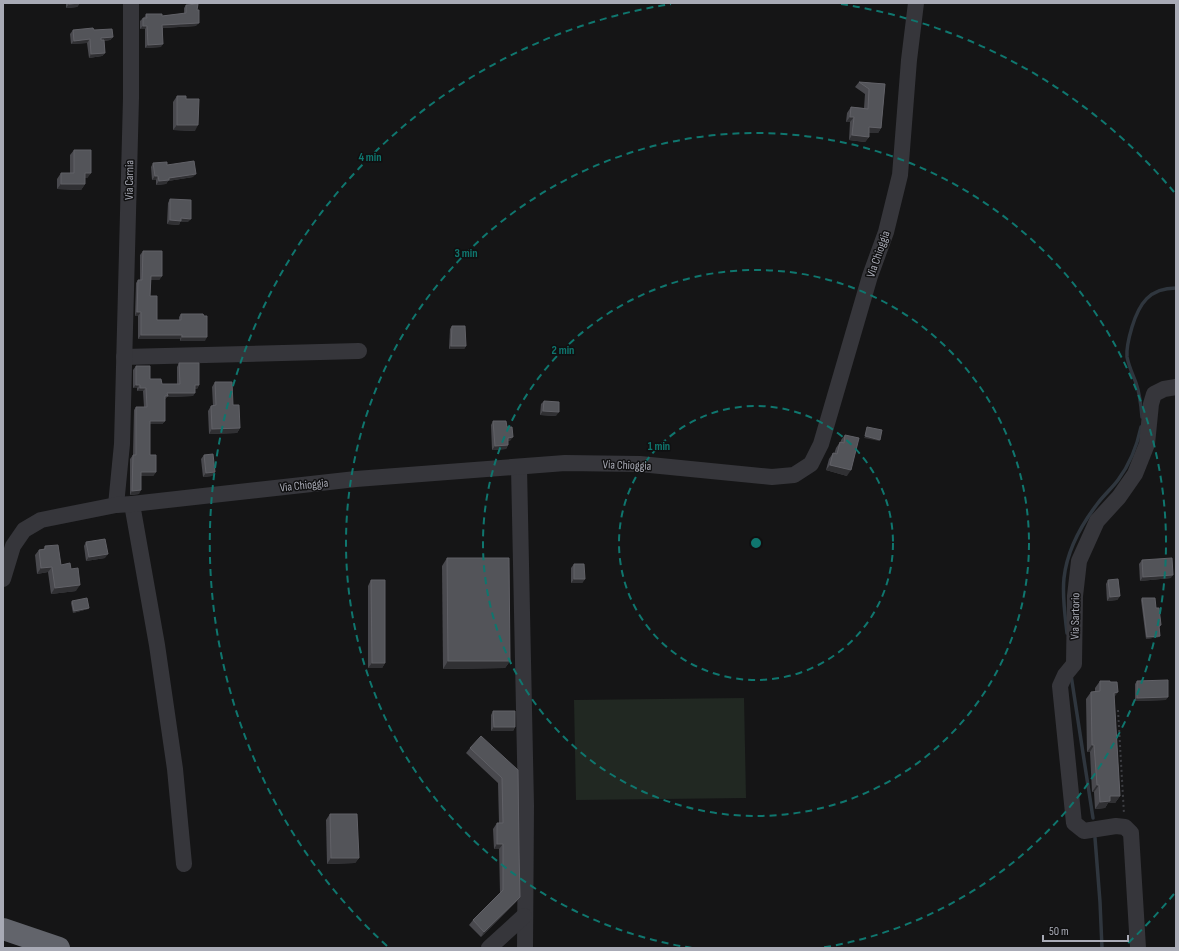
<svg xmlns="http://www.w3.org/2000/svg" width="1179" height="951" viewBox="0 0 1179 951" font-family="'Sofia Sans Condensed',sans-serif">
<style>
.green{fill:#212822}
.lines{fill:none;stroke-linecap:round;stroke-linejoin:round}
.stream{stroke:#2f363e;stroke-width:3.5}
.path{stroke:#3c3d42;stroke-width:2;stroke-dasharray:2 3;stroke-linecap:butt}
.minor{stroke:#36363b;stroke-width:16}
.highway{stroke:#62646b;stroke-width:22}
.wall{fill:#49494e}
.shaded-wall{fill:#303033}
.building{fill:#535459;stroke:#616167}
.ring{fill:none;stroke:#0f766e;stroke-width:2;stroke-dasharray:7 5}
.labels{text-anchor:middle;stroke-width:3;stroke-linejoin:round;paint-order:stroke}
.street-label{font-size:12px;fill:#a8aab5;stroke:#101011}
.centre{fill:#0f766e;stroke:#101011;stroke-width:2}
.ring-label{font-size:12px;text-anchor:middle;font-weight:bold;fill:#0f766e;stroke:#101011;stroke-width:3;stroke-linejoin:round;paint-order:stroke}
</style>
<rect width="100%" height="100%" fill="#151516"/>
<polygon class="green" points="744,698 746,798 576,800 574,700"/>
<g class="lines">
<g class="stream">
<path d="M1142,417C1141,405 1140,394 1136,383C1133,375 1129,367 1127,357C1126,347 1129,337 1132,327C1139,304 1149,288 1176,288"/>
<path d="M1067,633C1065,615 1062,596 1064,578C1067,551 1081,525 1098,503C1104,495 1112,488 1118,480C1130,464 1137,446 1141,427"/>
<polyline points="1071,675 1093,818"/>
<polyline points="1095,838 1100,902 1102,948"/>
</g>
<polyline class="path" points="1118,710 1124,814"/>
<g class="minor">
<polyline points="124,357 359,351"/>
<polyline points="519,467 526,806 525,948"/>
<polyline points="132,504 157,645 175,769 184,864"/>
<polyline points="116,505 122,444 131,98 131,3"/>
<polyline points="3,579 13,546 24,530 41,520 116,505 132,504 356,479 565,463 640,464 772,477 794,475 811,464 821,444 870,276 886,232 900,175 909,60 916,3"/>
<polyline points="489,948 524,916"/>
<polyline points="1138,948 1131,833 1125,827 1116,826 1084,831 1074,823 1060,686 1065,675 1074,664 1075,596 1079,561 1097,521 1119,497 1135,474 1147,444 1151,404 1154,394 1164,389 1176,387"/>
</g>
<polyline class="highway" points="3,929 59,948"/>
</g>
<g class="wall">
<polygon points="66,3 80,3 77,7 66,8"/>
<polygon points="186,5 196,26 163,28 161,47 145,48 145,29 140,29 140,21 143,18 144,18 146,14 162,16 184,14 184,8"/>
<polygon points="73,30 94,30 113,37 110,40 104,41 105,53 102,56 89,58 87,43 71,44 70,34"/>
<polygon points="859,82 885,84 881,128 878,133 869,133 869,137 865,142 849,140 850,122 846,122 847,113 851,107 864,108 865,94 855,87"/>
<polygon points="177,96 186,99 195,131 173,130 173,102"/>
<polygon points="74,150 91,173 87,178 85,178 85,184 81,190 57,189 57,179 61,173 70,173 70,155"/>
<polygon points="153,163 167,165 193,177 168,181 166,184 156,185 156,180 152,180 151,167"/>
<polygon points="170,199 188,222 180,222 179,225 167,224 168,203"/>
<polygon points="143,251 162,276 159,280 151,280 150,296 157,320 179,320 179,317 181,314 205,341 180,341 180,339 138,339 138,316 135,316 136,283 138,280 140,280 140,255"/>
<polygon points="452,326 466,346 464,349 449,349 450,329"/>
<polygon points="179,363 199,385 197,389 195,389 193,396 167,397 165,399 165,421 162,424 150,424 150,455 156,472 153,476 141,476 139,494 130,495 130,459 133,455 134,410 136,407 144,407 143,391 137,391 137,388 133,388 133,370 136,366 150,379 162,384 177,384 177,367"/>
<polygon points="215,382 233,405 240,428 237,433 209,434 208,411 211,406 213,406 212,387"/>
<polygon points="544,401 556,416 540,415 541,404"/>
<polygon points="493,421 507,427 510,441 508,441 508,445 506,449 492,450 491,425"/>
<polygon points="845,435 847,476 826,470 829,459 833,453 834,454 836,448 840,442 841,442 841,440"/>
<polygon points="204,455 215,472 212,476 203,477 201,459"/>
<polygon points="86,542 105,558 86,561 84,546"/>
<polygon points="45,546 61,565 71,569 76,591 51,594 48,572 37,574 35,555 39,550 44,549"/>
<polygon points="447,558 510,661 505,668 443,669 442,566"/>
<polygon points="1142,560 1171,578 1140,581 1139,564"/>
<polygon points="574,564 585,579 582,583 571,583 571,568"/>
<polygon points="371,580 385,663 382,668 368,668 368,586"/>
<polygon points="1108,580 1120,596 1117,600 1107,601 1106,584"/>
<polygon points="1142,598 1156,608 1160,627 1159,627 1160,636 1159,637 1146,639 1141,600"/>
<polygon points="72,601 89,608 88,609 73,613 71,603"/>
<polygon points="1100,681 1110,682 1114,698 1120,796 1115,803 1108,803 1105,808 1095,809 1094,792 1092,792 1090,752 1087,752 1086,699 1091,692 1095,692 1095,688"/>
<polygon points="1137,681 1166,700 1135,701 1135,684"/>
<polygon points="493,711 515,727 513,731 491,731 491,715"/>
<polygon points="470,748 518,770 520,897 516,902 481,937 469,925 473,920 500,893 499,849 494,849 493,829 497,823 499,823 498,783 466,753"/>
<polygon points="330,814 359,858 355,863 327,864 326,820"/>
</g>
<g class="shaded-wall">
<polygon points="80,3 77,7 66,8 69,4"/>
<polygon points="199,23 196,26 160,28 162,25"/>
<polygon points="143,26 147,26 145,29 140,29"/>
<polygon points="113,37 110,40 98,42 101,38"/>
<polygon points="90,39 87,43 71,44 74,41"/>
<polygon points="163,44 161,47 145,48 148,45"/>
<polygon points="105,53 102,56 89,58 91,54"/>
<polygon points="850,117 854,117 850,122 846,122"/>
<polygon points="177,125 198,125 195,131 173,130"/>
<polygon points="869,127 881,128 878,133 866,133"/>
<polygon points="852,135 869,137 865,142 849,140"/>
<polygon points="85,173 91,173 87,178 81,178"/>
<polygon points="196,174 193,177 168,181 166,184 156,185 159,181 169,178"/>
<polygon points="155,176 158,176 156,180 152,180"/>
<polygon points="61,184 85,184 81,190 57,189"/>
<polygon points="181,218 191,219 188,222 180,222 179,225 167,224 170,220"/>
<polygon points="151,276 162,276 159,280 149,280"/>
<polygon points="137,312 141,312 138,316 135,316"/>
<polygon points="141,335 182,335 180,339 138,339"/>
<polygon points="182,337 207,337 205,341 180,341"/>
<polygon points="451,346 466,346 464,349 449,349"/>
<polygon points="136,385 140,385 137,388 133,388"/>
<polygon points="195,385 199,385 197,389 193,389"/>
<polygon points="140,388 146,388 143,391 137,391"/>
<polygon points="167,393 195,393 193,396 167,397 165,399 162,399"/>
<polygon points="543,411 559,412 556,416 540,415"/>
<polygon points="150,421 165,421 162,424 148,424"/>
<polygon points="240,428 237,433 209,434 212,429"/>
<polygon points="865,436 880,440 879,441 864,438"/>
<polygon points="513,437 510,441 505,441 508,438"/>
<polygon points="508,445 506,449 492,450 495,446"/>
<polygon points="830,465 851,470 847,476 826,470"/>
<polygon points="141,472 156,472 153,476 138,476"/>
<polygon points="215,472 212,476 203,477 206,473"/>
<polygon points="141,490 139,494 130,495 132,491"/>
<polygon points="108,554 105,558 86,561 89,557"/>
<polygon points="52,567 48,572 37,574 41,568"/>
<polygon points="1173,575 1171,578 1140,581 1143,577"/>
<polygon points="574,579 585,579 582,583 571,583"/>
<polygon points="80,585 76,591 51,594 55,588"/>
<polygon points="1120,596 1117,600 1107,601 1110,597"/>
<polygon points="89,608 88,609 73,613 74,611"/>
<polygon points="1160,636 1159,637 1146,639 1147,637"/>
<polygon points="448,661 510,661 505,668 443,669"/>
<polygon points="372,663 385,663 382,668 368,668"/>
<polygon points="1118,692 1113,699 1114,693"/>
<polygon points="1168,697 1166,700 1135,701 1137,698"/>
<polygon points="494,727 515,727 513,731 491,731"/>
<polygon points="1092,745 1094,745 1090,752 1087,752"/>
<polygon points="1097,785 1099,785 1094,792 1092,792"/>
<polygon points="1110,796 1120,796 1115,803 1108,803 1105,808 1095,809 1100,802"/>
<polygon points="497,844 503,844 499,849 494,849"/>
<polygon points="331,858 359,858 355,863 327,864"/>
<polygon points="520,897 516,902 481,937 484,932"/>
</g>
<g class="building">
<polygon points="69,3 80,3 69,4"/>
<polygon points="198,4 197,10 199,10 199,23 162,25 163,44 148,45 147,26 143,26 143,18 147,18 146,14 162,14 162,16 186,13 186,5"/>
<polygon points="93,28 94,30 112,29 113,37 101,38 101,40 104,40 105,53 91,54 90,39 74,41 73,30"/>
<polygon points="859,82 885,84 881,128 869,127 869,137 852,135 854,117 850,117 851,107 868,109 869,89"/>
<polygon points="177,96 186,96 186,99 199,99 198,125 177,125"/>
<polygon points="74,150 91,150 91,173 85,173 85,184 61,184 61,173 74,173"/>
<polygon points="194,161 196,174 169,178 169,180 159,181 158,176 155,176 153,163 167,162 167,165"/>
<polygon points="170,199 191,200 191,219 181,218 181,221 170,220"/>
<polygon points="143,251 162,251 162,276 151,276 150,296 157,296 157,320 181,320 181,314 203,314 204,316 207,316 207,337 182,337 182,335 141,335 141,312 137,312 138,280 142,280"/>
<polygon points="452,326 465,326 466,346 451,346"/>
<polygon points="179,363 199,363 199,385 195,385 195,393 167,393 168,396 165,396 165,421 150,421 150,455 156,455 156,472 141,472 141,490 132,491 133,455 136,455 136,407 147,407 146,388 140,388 140,385 136,385 136,366 150,366 150,379 161,379 162,384 180,384"/>
<polygon points="215,382 232,382 233,405 239,405 240,428 212,429 211,406 216,405"/>
<polygon points="544,401 559,402 559,412 543,411"/>
<polygon points="493,421 506,421 507,427 512,427 513,437 508,438 508,445 495,446"/>
<polygon points="867,427 882,430 880,440 865,436"/>
<polygon points="845,435 859,438 851,470 830,465 833,453 837,454 840,442 844,443"/>
<polygon points="213,454 215,472 206,473 204,455"/>
<polygon points="105,539 108,554 89,557 86,542"/>
<polygon points="58,545 61,565 70,563 71,569 78,568 80,585 55,588 52,567 41,568 39,550 45,549 45,546"/>
<polygon points="447,558 509,558 510,661 448,661"/>
<polygon points="1172,558 1173,575 1143,577 1142,560"/>
<polygon points="574,564 584,564 585,579 574,579"/>
<polygon points="1118,579 1120,596 1110,597 1108,580"/>
<polygon points="371,580 385,580 385,663 372,663"/>
<polygon points="87,598 89,608 74,611 72,601"/>
<polygon points="1142,598 1155,598 1156,608 1159,608 1161,625 1159,626 1160,636 1147,637"/>
<polygon points="1168,680 1168,697 1137,698 1137,681"/>
<polygon points="1100,681 1110,681 1110,682 1117,682 1118,692 1114,693 1120,796 1110,796 1110,801 1100,802 1099,785 1097,785 1094,745 1092,745 1091,692 1100,691"/>
<polygon points="493,711 515,711 515,727 494,727"/>
<polygon points="481,736 518,770 519,852 520,897 484,932 473,920 503,890 503,844 497,844 497,823 503,823 502,778 470,748"/>
<polygon points="330,814 357,814 359,858 331,858"/>
</g>
<g class="ring">
<circle cx="756" cy="543" r="137"/>
<circle cx="756" cy="543" r="273"/>
<path d="M692 948A410 410 0 1 1 820 948"/>
<path d="M1174 894A546 546 0 0 1 1125 946M387 946A546 546 0 0 1 671 4M841 4A546 546 0 0 1 1174 192"/>
</g>
<g class="labels">
<g class="street-label">
<text transform="translate(129 180) rotate(-89)" y="4">Via Carnia</text>
<text transform="translate(878 254) rotate(-71)" y="4">Via Chioggia</text>
<text transform="translate(627 465) rotate(2)" y="4">Via Chioggia</text>
<text transform="translate(304 485) rotate(-6)" y="4">Via Chioggia</text>
<text transform="translate(1075 616) rotate(-89)" y="4">Via Sartorio</text>
</g>
</g>
<circle cx="756" cy="543" r="6" class="centre"/>
<g class="ring-label">
<text x="370" y="161">4 min</text>
<text x="466" y="257">3 min</text>
<text x="563" y="354">2 min</text>
<text x="659" y="450">1 min</text>
</g>
<rect width="1179" height="951" fill="none" stroke="#a8aab5" stroke-width="8"/>
<path d="M1043 935v6h85v-6" fill="none" stroke="#a8aab5" stroke-width="2"/>
<text x="1049" y="935" font-size="12" fill="#a8aab5" stroke="#101011" stroke-width="3" paint-order="stroke">50 m</text>
</svg>
